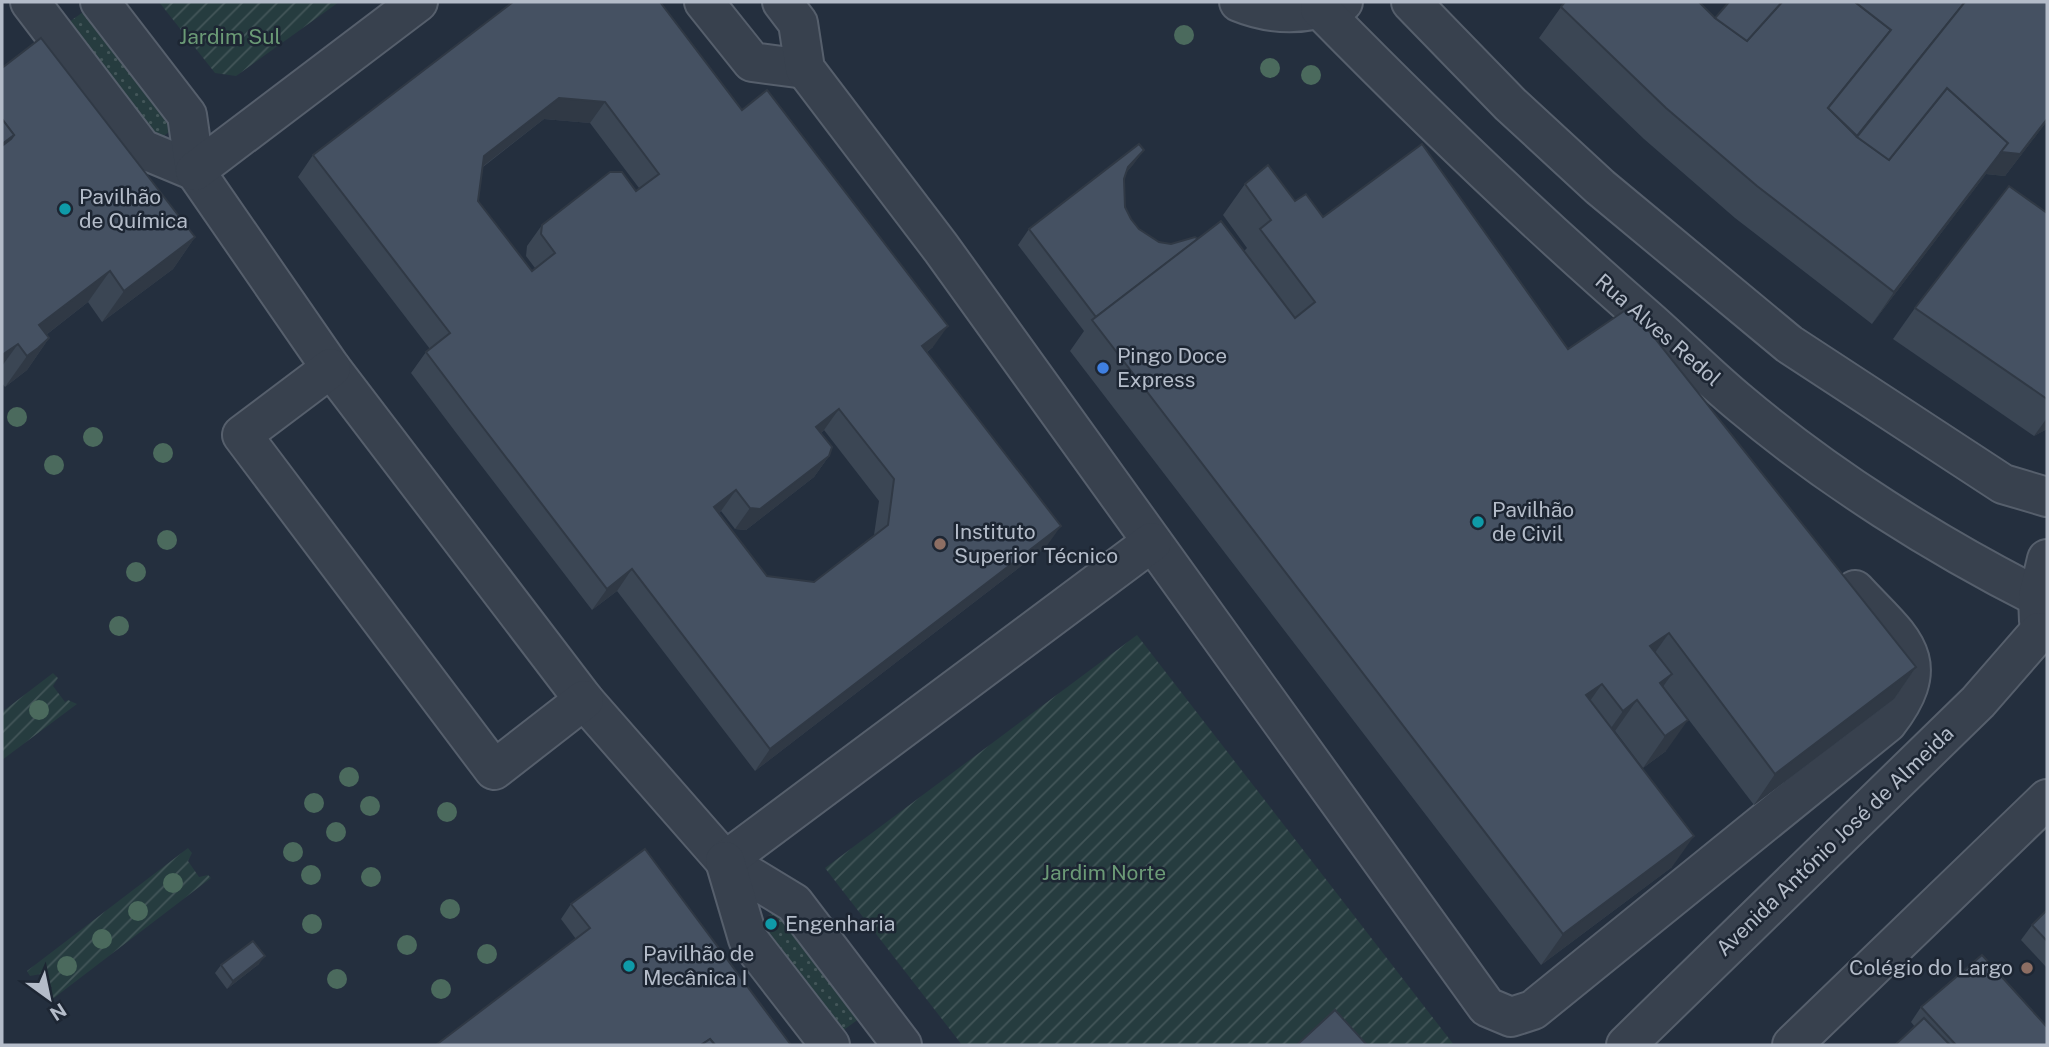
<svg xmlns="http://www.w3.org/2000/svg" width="2049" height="1047" viewBox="0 0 2049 1047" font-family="'Public Sans',sans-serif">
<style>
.grass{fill:url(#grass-dots)}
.garden{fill:url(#garden-furrows)}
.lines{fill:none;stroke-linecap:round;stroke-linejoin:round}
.minor-casing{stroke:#565f6c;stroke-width:42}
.minor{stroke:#38414e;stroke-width:38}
.tree{fill:#4b6a5d}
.wall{fill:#3b4654;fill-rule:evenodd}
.shaded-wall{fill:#303945}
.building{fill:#455162;stroke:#303945;stroke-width:2;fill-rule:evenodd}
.culture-dot{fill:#0f9aa8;stroke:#1d2633;stroke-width:2.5}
.shop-dot{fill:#3f7fe0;stroke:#1d2633;stroke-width:2.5}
.education-dot{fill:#8d6e63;stroke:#1d2633;stroke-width:2.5}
.labels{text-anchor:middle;stroke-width:5;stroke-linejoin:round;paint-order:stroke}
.park-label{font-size:21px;fill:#6b9a76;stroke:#1d2633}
.poi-label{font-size:21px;fill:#b4bcc9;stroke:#1d2633;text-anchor:start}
.street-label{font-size:21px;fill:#b4bcc9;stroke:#1d2633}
</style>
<defs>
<pattern id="grass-dots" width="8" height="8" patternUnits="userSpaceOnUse" patternTransform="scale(1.75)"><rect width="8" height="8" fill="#263c3f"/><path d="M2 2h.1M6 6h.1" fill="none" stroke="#435659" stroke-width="1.8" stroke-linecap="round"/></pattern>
<pattern id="garden-furrows" width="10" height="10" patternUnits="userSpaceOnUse" patternTransform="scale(1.75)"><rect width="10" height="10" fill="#263c3f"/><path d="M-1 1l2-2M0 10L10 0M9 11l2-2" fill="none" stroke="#435659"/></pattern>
</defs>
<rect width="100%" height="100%" fill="#242f3e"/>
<g class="grass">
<polygon points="90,7 180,124 154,143 65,25"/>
<polygon points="780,907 863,1016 838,1034 755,926"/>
</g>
<g class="garden">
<polygon points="159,2 339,2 236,76 215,73"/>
<polygon points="1137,635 1454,1045 962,1045 825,868"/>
<polygon points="53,673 58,678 53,686 65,702 68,700 77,704 2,760 2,712"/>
<polygon points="188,848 192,853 188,861 199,877 208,875 211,878 50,1001 48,991 52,988 41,974 30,976 27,971"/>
</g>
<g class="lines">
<defs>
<g id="minor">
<polyline points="30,2 142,149 195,171"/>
<polyline points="100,2 187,115 195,171 331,368 584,700 725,861 794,903 902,1045"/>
<polyline points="704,2 752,62 805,69"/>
<path d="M782,2L798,23L805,69L941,248L1487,1007L1511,1017L1533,1010L1887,723C1937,659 1900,639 1855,590"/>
<path d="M1239,2C1273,16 1308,15 1343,2"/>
<polyline points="1411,2 1510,104 1600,187 1789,344 2003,484 2047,497"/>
<path d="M1320,9C1426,117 1533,220 1647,319C1679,347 1708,377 1741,404C1829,478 1935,545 2038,597"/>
<polyline points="195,171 418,2"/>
<polyline points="331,368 242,435 494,770 584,700"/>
<polyline points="2039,621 2038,597 2047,559"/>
<polyline points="725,861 1152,542"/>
<polyline points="725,861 748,939 830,1045"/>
<polyline points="1626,1045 1978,702 2039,632"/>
<polyline points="1792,1045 2047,799"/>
</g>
</defs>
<use href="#minor" class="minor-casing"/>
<use href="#minor" class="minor"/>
</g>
<g class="tree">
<circle cx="1184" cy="35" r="10"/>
<circle cx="1270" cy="68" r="10"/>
<circle cx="1311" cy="75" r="10"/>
<circle cx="17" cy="417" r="10"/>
<circle cx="93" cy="437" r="10"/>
<circle cx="163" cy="453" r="10"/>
<circle cx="54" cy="465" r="10"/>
<circle cx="167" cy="540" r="10"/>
<circle cx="136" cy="572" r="10"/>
<circle cx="119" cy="626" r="10"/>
<circle cx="39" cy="710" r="10"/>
<circle cx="349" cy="777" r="10"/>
<circle cx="314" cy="803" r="10"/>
<circle cx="370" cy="806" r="10"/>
<circle cx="447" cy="812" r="10"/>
<circle cx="336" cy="832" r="10"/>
<circle cx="293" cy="852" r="10"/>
<circle cx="311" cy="875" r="10"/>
<circle cx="371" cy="877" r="10"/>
<circle cx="173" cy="883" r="10"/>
<circle cx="450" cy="909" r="10"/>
<circle cx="138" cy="911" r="10"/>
<circle cx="312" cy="924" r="10"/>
<circle cx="102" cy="939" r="10"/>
<circle cx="407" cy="945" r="10"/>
<circle cx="487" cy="954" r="10"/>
<circle cx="67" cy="966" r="10"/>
<circle cx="337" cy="979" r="10"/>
<circle cx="441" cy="989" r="10"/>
</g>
<g class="wall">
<path d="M513,2L742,110L933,347L927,352L1046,547L755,771L617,591L592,610L457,434L411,373L426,352L430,349L298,177L313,155ZM544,119L590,123L639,188L636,191L542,225L527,246L526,256L535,268L532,271L478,201L483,167ZM824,430L879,501L874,535L814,582L767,576L719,513L721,511L735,529L746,530L814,477L829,456L821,433Z"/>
<polygon points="2047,2 2047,121 2005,176 1986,174 1872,324 1735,218 1644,139 1539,38 1561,7 1715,18"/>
<polygon points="2,68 195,237 173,269 102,322 88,302 46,335 49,338 27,370 5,387 2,383"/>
<polygon points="1144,150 1126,173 1124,179 1125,207 1131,219 1139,229 1159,242 1171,244 1198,239 1244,251 1247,248 1223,215 1245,184 1295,201 1323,217 1568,349 1916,667 1894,699 1754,805 1663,686 1666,751 1643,768 1615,731 1614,732 1672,867 1541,965 1070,351 1084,331 1018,245 1029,229"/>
<polygon points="2047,213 2047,429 2034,436 1893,339 1915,308"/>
<polygon points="571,904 791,1045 576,939 561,919"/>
<polygon points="2047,910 2047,968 2021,940 2032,925"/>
<polygon points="259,964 227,989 215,973 221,965"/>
<polygon points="1921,1007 2047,1045 1895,1045 1915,1027 1911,1022"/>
</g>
<g class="shaded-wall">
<polygon points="559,98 605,102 590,123 544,119 469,177 484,156"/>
<polygon points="2047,119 2047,121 2005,176 1986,174 1872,324 1894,292 2001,152"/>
<polygon points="1144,150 1133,165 1118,182 1128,167"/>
<polygon points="195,237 173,269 102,322 124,291"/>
<polygon points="110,271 88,302 24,352 39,325"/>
<polygon points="948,326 933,347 907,367 922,346"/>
<polygon points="49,338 27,370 5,387 27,356"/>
<polygon points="18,344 2,366 2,355"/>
<polygon points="839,409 824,430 801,448 816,427"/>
<polygon points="2047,418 2047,429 2034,436"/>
<polygon points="829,456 814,477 746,530 735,529 750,508"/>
<polygon points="736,490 721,511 699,529 714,507"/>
<polygon points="1061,526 1046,547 755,771 770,749"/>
<polygon points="632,569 617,591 592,610 607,589"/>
<polygon points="1669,633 1647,664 1650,646"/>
<polygon points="1916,667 1894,699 1754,805 1775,774"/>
<polygon points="1672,674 1650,705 1660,683"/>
<polygon points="1602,684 1580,715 1586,695"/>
<polygon points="1637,700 1615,731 1601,742 1623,711"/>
<polygon points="1688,720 1666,751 1643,768 1665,736"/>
<polygon points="1694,836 1672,867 1541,965 1563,934"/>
<polygon points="265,956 259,964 227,989 233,981"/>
</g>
<g class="building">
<path d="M513,2H660L742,110L767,90L948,326L922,346L1061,526L770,749L632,569L607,589L472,413L426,352L450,333L313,155ZM559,98L605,102L659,174L636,191L622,172H610L542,225L541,234L555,253L532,271L478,201L484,156ZM839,409L894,479L888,525L814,582L767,576L714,507L736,490L750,508L760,509L829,456L832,447L816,427Z"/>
<polygon points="1565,2 1699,2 1714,17 1747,41 1782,2 1855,2 1891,30 1828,108 1856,136 1889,160 1947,88 2008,143 1894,292 1757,186 1666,108 1561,7"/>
<polygon points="1729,2 1782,2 1747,41 1715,18"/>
<polygon points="1855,2 1965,2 1857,136 1828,108 1891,30"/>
<polygon points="1965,2 2047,2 2047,119 2020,154 2001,152 2008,143 1947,88 1889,160 1857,137"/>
<polygon points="41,38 195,237 124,291 110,271 39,325 49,338 38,348 27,356 18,344 2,355 2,146 11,139 14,135 2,119 2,68"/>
<polygon points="2,119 14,135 2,144"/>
<polygon points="1139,144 1144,150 1128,167 1124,179 1125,207 1131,219 1139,229 1159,242 1171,244 1195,237 1198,239 1096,317 1029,229"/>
<polygon points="1422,144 1568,349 1630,307 1916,667 1775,774 1669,633 1650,646 1672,674 1660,683 1688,720 1665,736 1637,700 1623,711 1602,684 1586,695 1694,836 1563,934 1092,320 1221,221 1295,318 1315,302 1260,229 1271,220 1245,184 1268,165 1295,201 1306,194 1323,217"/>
<polygon points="2009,186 2047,213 2047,399 1915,308"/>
<polygon points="645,849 791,1045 715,1045 710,1039 701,1045 436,1045 590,928 571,904"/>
<polygon points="2047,910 2047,941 2032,925"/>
<polygon points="253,941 265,956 233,981 221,965"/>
<polygon points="1982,955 2047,1027 2047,1045 1956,1045 1921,1007"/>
<polygon points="1335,1010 1367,1045 1297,1045"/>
<polygon points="1924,1018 1950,1045 1895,1045"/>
<polygon points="710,1039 715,1045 701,1045"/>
</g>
<g class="culture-dot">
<circle cx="65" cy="209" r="7"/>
<circle cx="1478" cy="522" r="7"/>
<circle cx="771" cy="924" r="7"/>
<circle cx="629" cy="966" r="7"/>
</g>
<circle class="shop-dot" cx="1103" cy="368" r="7"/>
<g class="education-dot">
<circle cx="940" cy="544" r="7"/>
<circle cx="2027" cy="968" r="7"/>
</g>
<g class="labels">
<g class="park-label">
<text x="230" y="44">Jardim Sul</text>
<text x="1104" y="880">Jardim Norte</text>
</g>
<g class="poi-label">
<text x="79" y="204">Pavilhão<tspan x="79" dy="24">de Química</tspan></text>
<text x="1117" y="363">Pingo Doce<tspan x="1117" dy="24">Express</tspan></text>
<text x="1492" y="517">Pavilhão<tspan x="1492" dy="24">de Civil</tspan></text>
<text x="954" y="539">Instituto<tspan x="954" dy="24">Superior Técnico</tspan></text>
<text x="785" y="931">Engenharia</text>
<text x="643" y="961">Pavilhão de<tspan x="643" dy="24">Mecânica I</tspan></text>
<text x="2013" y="975" text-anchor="end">Colégio do Largo</text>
</g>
<g class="street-label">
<text transform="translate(1658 330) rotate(41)" y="7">Rua Alves Redol</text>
<text transform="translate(1835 841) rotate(-44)" y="7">Avenida António José de Almeida</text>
</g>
</g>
<rect width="2049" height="1047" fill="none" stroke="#b4bcc9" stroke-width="7"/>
<g transform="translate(49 998) rotate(147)" stroke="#1d2633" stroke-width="5" paint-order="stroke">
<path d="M0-5L12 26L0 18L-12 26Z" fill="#b4bcc9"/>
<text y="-10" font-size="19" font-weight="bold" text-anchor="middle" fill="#b4bcc9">N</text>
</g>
</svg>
